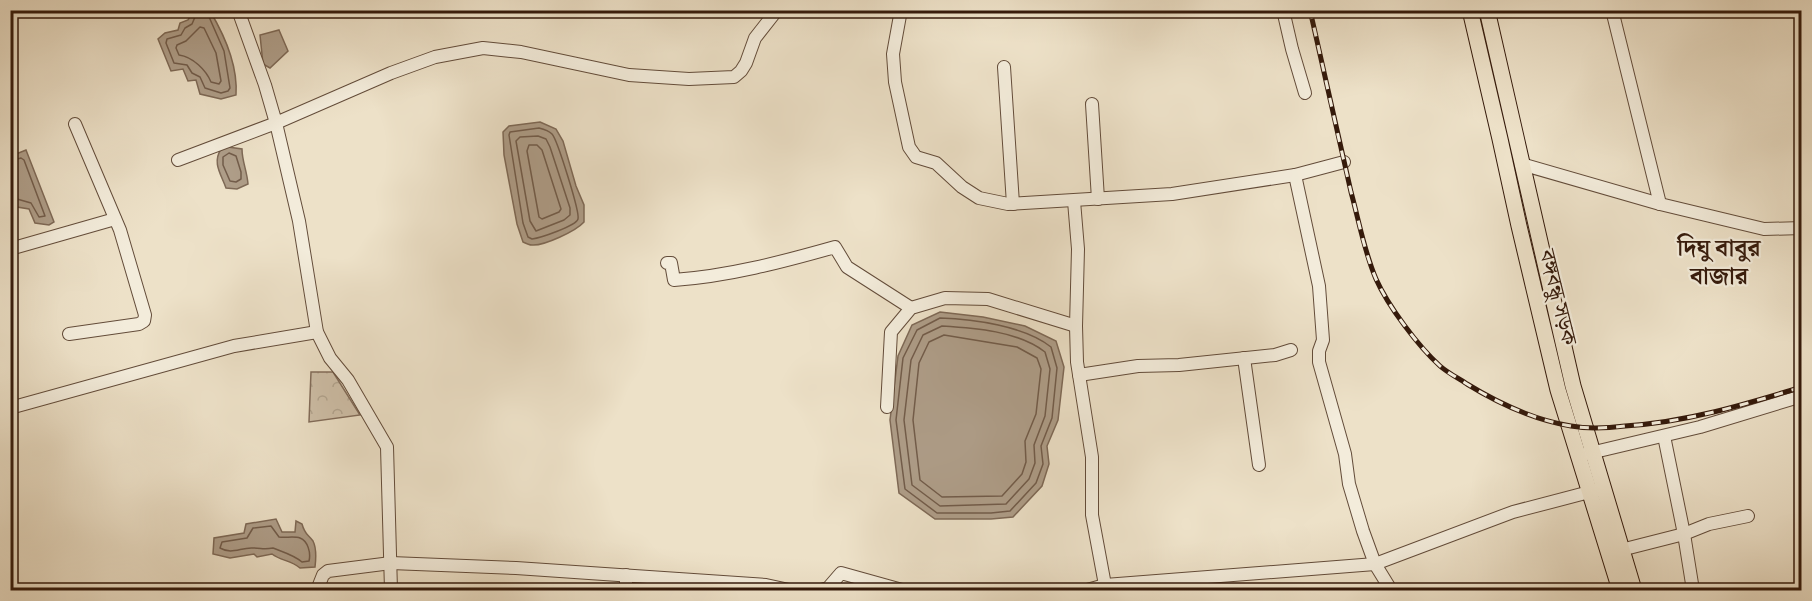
<svg xmlns="http://www.w3.org/2000/svg" width="1812" height="601" viewBox="0 0 1812 601" font-family="'IM FELL Double Pica','Noto Serif Bengali',serif">
<style>
.park{fill:url(#park-crowns);stroke:#826c5a;stroke-width:1.5}
.water{fill:#ae9d88;stroke:#7e6956;stroke-width:1.5}
.lines{fill:none;stroke-linecap:round;stroke-linejoin:round}
.shore{stroke:#725c4a;stroke-width:1.5}
.minor-casing{stroke:#634c3a;stroke-width:14}
.major-casing{stroke:#351a0b;stroke-width:17}
.minor{stroke:#f3ecdb;stroke-width:12}
.major{stroke:#ede1c8;stroke-width:15}
.rail-casing{stroke:#351a0b;stroke-width:5}
.rail{stroke:#f3ecdb;stroke-width:3;stroke-dasharray:9;stroke-linecap:butt}
.labels{text-anchor:middle;stroke-width:4.5;stroke-linejoin:round;paint-order:stroke}
.street-label{font-size:22px;fill:#351a0b;stroke:#f3ecdb}
.neighbourhood-label{font-size:24px;font-weight:bold;fill:#351a0b;stroke:#f3ecdb}
</style>
<defs>
<pattern id="park-crowns" width="20" height="18" patternUnits="userSpaceOnUse" patternTransform="scale(1.5)"><rect width="20" height="18" fill="#cebfa8"/><path d="M2 6a3 3 0 1 1 6 0M12 15a3 3 0 1 1 6 0" fill="none" stroke="#b2a48f"/></pattern>
</defs>
<rect width="100%" height="100%" fill="#ede1c8"/>
<filter id="stains"><feTurbulence type="fractalNoise" baseFrequency=".00333" numOctaves="4"/><feColorMatrix values="0 0 0 0 .2 0 0 0 0 .09 0 0 0 0 .02 0 0 0 .5 -.17"/></filter>
<radialGradient id="worn" r=".72"><stop offset=".6" stop-color="#630" stop-opacity="0"/><stop offset="1" stop-color="#630" stop-opacity=".3"/></radialGradient>
<polygon class="park" points="311,372 333,372 360,415 309,422"/>
<g class="water">
<path d="M194,10L210,11C225,36 238,65 236,95L221,99L200,94L196,80L188,81L183,69L171,71L158,39L165,33L178,30L180,23L188,20Z"/>
<polygon points="279,30 288,51 270,68 263,64 260,35"/>
<path d="M540,122L556,129L563,141L576,186L584,205V222C576,231 544,246 532,245C530,245 525,243 523,242L517,224L504,155L503,132L509,126Z"/>
<path d="M228,147L242,149C242,161 247,171 248,184L237,189L226,188C221,174 212,163 221,149Z"/>
<polygon points="26,150 54,222 49,225 35,223 29,209 17,207 11,201 11,156"/>
<polygon points="940,312 983,317 1025,326 1056,341 1064,367 1058,420 1047,446 1049,464 1042,486 1013,517 991,519 935,519 899,493 890,420 898,356 912,325"/>
<path d="M276,519L282,532H295L296,521L302,524C305,535 307,533 313,541C317,549 316,559 315,567L300,568C291,560 281,561 272,554L257,557L254,554L230,558L213,554L214,538L244,533L246,524Z"/>
<polygon points="647,584 689,584 708,590 634,590 635,587"/>
</g>
<g class="lines">
<g class="shore">
<polyline points="198,10 192,24 185,28 181,35 167,39 166,43 174,63 187,65 192,73 200,77 205,88 221,93 228,91 230,88 224,51 206,10"/>
<path d="M200,27L204,28L216,53L221,81L219,84L211,82C206,70 193,57 179,55L176,48L177,45L186,41Z"/>
<path d="M539,128C543,129 549,131 552,134C557,139 580,212 578,219C576,226 540,238 532,239L528,237L523,223L509,135L510,132Z"/>
<polygon points="538,136 546,139 550,147 570,208 570,215 564,220 536,231 530,221 516,141 520,137"/>
<polygon points="529,145 537,145 542,150 561,209 559,212 542,219 539,217 527,151"/>
<polygon points="229,153 236,156 241,172 241,179 236,182 230,181 223,165 223,157"/>
<polyline points="10,161 21,158 24,160 45,216 39,217 31,203 10,197"/>
<path d="M940,318C973,319 1025,326 1051,347L1057,368L1052,418L1041,446L1043,464L1036,483L1010,511L991,513H937L905,489L896,420L903,358L917,330Z"/>
<path d="M942,326C975,328 1018,331 1045,352L1050,369L1045,416L1034,445L1035,463L1029,479L1006,504L940,506L912,485L904,420L911,360L923,335Z"/>
<polygon points="944,335 1017,347 1037,358 1041,369 1036,414 1025,441 1026,462 1022,474 1002,496 942,497 920,480 913,420 919,363 929,342"/>
<path d="M271,526L279,537C285,538 295,536 300,538C308,541 311,553 309,561L302,562C294,555 283,552 273,548C263,550 262,548 253,548C241,547 232,555 220,548L222,542L247,538L253,528Z"/>
</g>
<defs>
<g id="minor">
<polyline points="238,10 265,85 276,123 391,73 435,57 483,48 521,52 629,75 689,79 734,77 741,71 746,63 755,38 777,10"/>
<polyline points="901,10 893,54 895,82 909,147 916,157 936,163 962,187 979,198 1008,204 1172,194 1295,175 1344,162"/>
<polyline points="1283,10 1292,49 1305,93"/>
<polyline points="1612,10 1660,204"/>
<polyline points="1004,67 1013,204"/>
<polyline points="1092,104 1098,199"/>
<polyline points="178,160 276,123 299,221 317,332 330,358 348,380 387,447 391,590"/>
<polyline points="1521,164 1660,204 1764,229 1802,228"/>
<polyline points="1295,175 1319,286 1323,340 1319,351 1319,362 1345,454 1349,484 1363,531 1375,564 1391,590"/>
<polyline points="1074,201 1078,249 1076,326 1077,362 1092,457 1092,515 1105,585"/>
<polyline points="10,249 115,219"/>
<path d="M667,263H671L674,280C729,276 782,262 835,247L847,267L911,308"/>
<polyline points="69,334 139,324 144,321 145,315 120,230 75,124"/>
<polyline points="1244,358 1259,465"/>
<polyline points="1079,375 1138,366 1179,365 1275,355 1291,350"/>
<polyline points="887,407 891,332 911,308 945,298 988,299 1076,326"/>
<polyline points="10,408 234,346 317,332"/>
<polyline points="1664,436 1684,534 1693,590"/>
<polyline points="1586,454 1700,427 1802,396"/>
<polyline points="1621,550 1684,534 1709,524 1748,516"/>
<polyline points="626,575 626,590"/>
<polyline points="317,590 323,575 328,571 391,563 516,568 766,585 789,590"/>
<polyline points="821,590 828,588 841,573 902,590"/>
<polyline points="1087,590 1105,585 1375,564 1513,512 1597,490"/>
</g>
<g id="major">
<polyline points="1470,10 1500,139 1519,226 1558,390 1620,590"/>
<polyline points="1487,10 1573,386 1634,590"/>
</g>
</defs>
<use href="#minor" class="minor-casing"/>
<use href="#major" class="major-casing"/>
<use href="#minor" class="minor"/>
<use href="#major" class="major"/>
<defs>
<path id="rail" d="M1310,10C1324,71 1337,132 1351,192C1359,221 1364,251 1376,279C1388,306 1418,346 1440,366C1448,373 1458,378 1467,384C1498,403 1534,420 1571,426C1588,429 1608,428 1625,426C1687,422 1743,405 1802,387"/>
</defs>
<use href="#rail" class="rail-casing"/>
<use href="#rail" class="rail"/>
</g>
<g class="labels">
<g class="street-label">
<text transform="translate(1559 297) rotate(76)" y="8">বঙ্গবন্ধু সড়ক</text>
</g>
<g class="neighbourhood-label">
<text x="1719" y="256">দিঘু বাবুর<tspan x="1719" dy="28">বাজার</tspan></text>
</g>
</g>
<rect width="1812" height="601" fill="none" stroke="#ede1c8" stroke-width="36"/>
<rect x="12" y="12" width="1788" height="577" fill="none" stroke="#351a0b" stroke-width="3"/>
<rect x="18" y="18" width="1776" height="565" fill="none" stroke="#351a0b" stroke-width="1.5"/>
<rect width="100%" height="100%" filter="url(#stains)"/>
<rect width="100%" height="100%" fill="url(#worn)"/>
</svg>
